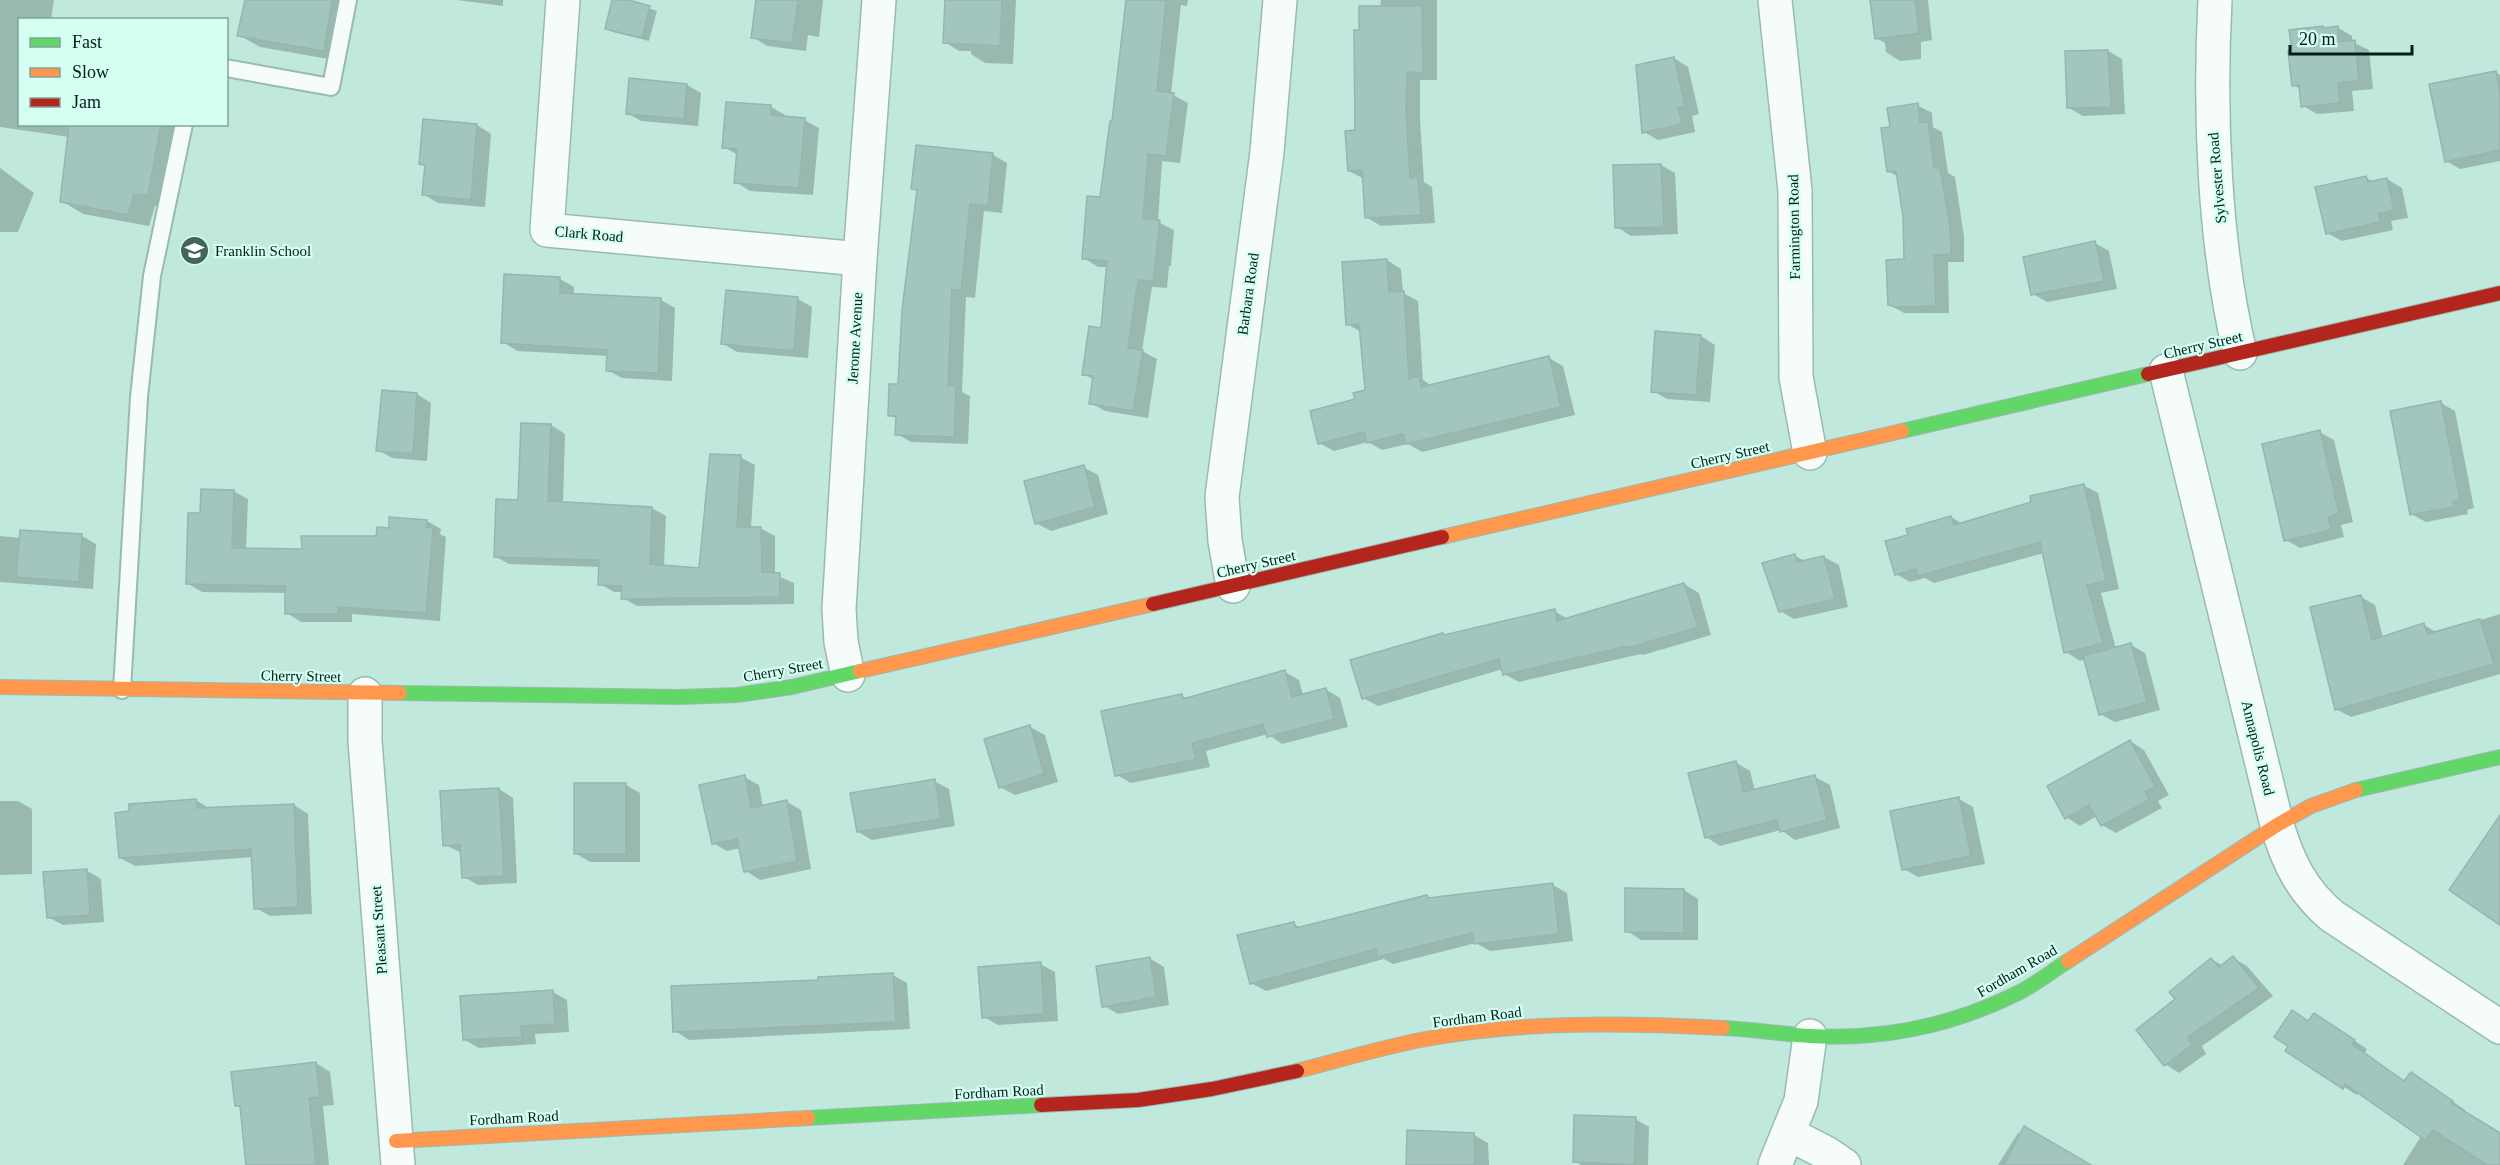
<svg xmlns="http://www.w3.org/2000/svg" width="2500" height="1165" viewBox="0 0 2500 1165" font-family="Georgia,serif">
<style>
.shadow{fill:#0003}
.building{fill:#a2c6bd;stroke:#96b5ad;stroke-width:1.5}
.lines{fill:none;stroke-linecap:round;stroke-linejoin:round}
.lane-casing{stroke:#9abab1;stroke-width:20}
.street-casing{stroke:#9abab1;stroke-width:36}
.fast-casing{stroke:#9abab1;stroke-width:16}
.slow-casing{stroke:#9abab1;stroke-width:16}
.jam-casing{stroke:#9abab1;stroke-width:16}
.lane{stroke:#f6fcfa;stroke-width:16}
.street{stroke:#f6fcfa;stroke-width:33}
.fast{stroke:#63d668;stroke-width:14}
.slow{stroke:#ff974d;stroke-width:14}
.jam{stroke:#b3261e;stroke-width:14}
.labels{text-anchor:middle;stroke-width:4.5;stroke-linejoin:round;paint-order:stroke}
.street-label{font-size:15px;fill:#011e17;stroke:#d5fff3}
.poi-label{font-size:15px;fill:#011e17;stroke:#d5fff3;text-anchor:start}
</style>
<rect width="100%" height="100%" fill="#c0e8dd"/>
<g class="shadow">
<polygon points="0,0 54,0 51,20 20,20 20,124 184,124 169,206 155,206 149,226 83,214 62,201 69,137 0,127"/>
<polygon points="247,0 355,0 345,62 260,47 239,35"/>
<polygon points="457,0 503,0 503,6"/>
<polygon points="614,0 624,0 657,11 649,41 613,32 607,28"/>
<polygon points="758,0 823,0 819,37 808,35 806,51 767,46 753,37"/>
<polygon points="946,0 1016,0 1013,64 985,63 971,54 971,51 959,51 945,42"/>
<polygon points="1127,0 1188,0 1187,6 1181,5 1171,94 1188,103 1180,163 1162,161 1158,222 1174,230 1171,266 1169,266 1167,288 1152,287 1142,351 1157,359 1148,418 1105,411 1091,403 1094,380 1084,374 1103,330 1108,267 1098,267 1084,258 1101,198 1114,123"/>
<polygon points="1381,0 1437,0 1437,80 1420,80 1420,119 1424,182 1432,187 1435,223 1381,226 1366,217 1364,179 1349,171 1356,131 1361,31 1380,8"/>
<polygon points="1872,0 1928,0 1932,40 1921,42 1921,59 1900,61 1886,52 1885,43 1876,38"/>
<polygon points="2337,27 2352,36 2352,42 2369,50 2373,89 2352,91 2354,111 2317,114 2303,106 2301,90 2294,85"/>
<polygon points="2108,51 2122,59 2125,114 2083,116 2069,108"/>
<polygon points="1674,58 1688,67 1699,114 1692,116 1695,132 1658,140 1644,132"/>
<polygon points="2495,72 2500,75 2500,161 2460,169 2446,161"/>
<polygon points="630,80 687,85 701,93 698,126 641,121 627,113"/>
<polygon points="1917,105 1932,113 1933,127 1942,132 1948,173 1955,177 1964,237 1964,262 1948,262 1949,313 1904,313 1890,305 1905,261 1904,217 1898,177 1889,171 1892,129"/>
<polygon points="771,107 785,115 785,118 804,120 819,128 813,195 750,191 736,182 738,155 724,147"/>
<polygon points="424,120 477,125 491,134 485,207 438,203 423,194 426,167 421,164"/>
<polygon points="993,155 1007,163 1002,213 984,211 975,298 966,297 962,392 970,396 968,444 911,442 897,434 897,419 890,415 900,386 918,191 913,188"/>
<polygon points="1661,165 1675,173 1678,234 1631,236 1617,227 1615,167"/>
<polygon points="0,168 34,193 18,232 0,232"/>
<polygon points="2366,178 2374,182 2387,179 2402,188 2408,218 2391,221 2393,230 2342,241 2327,233"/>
<polygon points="2095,243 2109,251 2117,289 2047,302 2033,294"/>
<polygon points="1387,260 1401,269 1403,293 1418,301 1423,380 1432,386 1549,358 1563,366 1575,415 1422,452 1408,444 1382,450 1368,442 1334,451 1319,443 1366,391 1361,332 1347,324"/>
<polygon points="560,279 574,287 574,295 661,300 675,308 672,381 622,378 607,370 608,356 517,351 503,342"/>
<polygon points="727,292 798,299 812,307 808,358 737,352 722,343"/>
<polygon points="1701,336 1715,345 1710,402 1667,399 1653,391"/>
<polygon points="383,392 417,394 431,403 427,461 392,458 378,450"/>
<polygon points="2441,403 2455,411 2474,508 2467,510 2468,514 2426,522 2411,514"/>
<polygon points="551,425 565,434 563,503 652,508 666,516 664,567 701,569 740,457 755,465 751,528 760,528 775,536 775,575 794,583 794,604 637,606 623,598 623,592 614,592 600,584 600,567 509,564 495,556"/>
<polygon points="2319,432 2334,440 2353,522 2341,525 2344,537 2300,548 2286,540"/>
<polygon points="1083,467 1098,475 1108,514 1051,531 1036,523"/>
<polygon points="2083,485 2098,493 2119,589 2101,593 2116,649 2131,645 2145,653 2160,710 2115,722 2100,714 2085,659 2080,661 2066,652 2044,553 1934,583 1925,578 1910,582 1896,574 1909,536 1951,517 1963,524 2033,503"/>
<polygon points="233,491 248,499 246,550 303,551 377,537 390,530 427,521 441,529 440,534 446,537 440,621 352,614 352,622 301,622 287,613 287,593 202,592 187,583 202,515"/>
<polygon points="22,531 82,536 96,544 93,589 0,582 0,585 0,536 21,538"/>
<polygon points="1795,556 1805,561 1824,557 1839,565 1848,607 1794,619 1780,611"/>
<polygon points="1684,584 1699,593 1711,635 1643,655 1641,654 1519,682 1504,674 1503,669 1378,706 1363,698 1446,636 1554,611 1568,619"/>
<polygon points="2361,597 2375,605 2383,638 2424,625 2438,633 2500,614 2500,674 2351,717 2336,709"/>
<polygon points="1285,672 1299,680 1303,695 1325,689 1340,698 1348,727 1282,744 1268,734 1206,751 1210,767 1131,783 1117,775 1182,696 1188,699"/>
<polygon points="1030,727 1045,735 1058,782 1015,795 1000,787"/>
<polygon points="2130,741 2144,750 2169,795 2158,801 2162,808 2116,833 2102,825 2097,816 2080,826 2066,817"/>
<polygon points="1735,762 1750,771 1755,791 1815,777 1830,785 1840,828 1795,840 1781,830 1720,846 1706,837"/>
<polygon points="744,777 759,785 763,807 787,802 801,810 811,869 760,880 746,871 741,848 727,851 713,843"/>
<polygon points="934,781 949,789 955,826 872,840 858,832"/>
<polygon points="626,785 640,793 640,862 590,862 575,853"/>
<polygon points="499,789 513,798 517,883 478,885 464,877 462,853 445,845"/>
<polygon points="1959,799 1973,807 1985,864 1918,877 1904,869"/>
<polygon points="196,800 210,809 294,805 308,814 312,914 270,916 256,908 253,857 135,866 120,858 131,813"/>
<polygon points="0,801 18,801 32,809 32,874 0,875"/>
<polygon points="86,870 101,879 104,922 63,925 48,917"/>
<polygon points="1553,885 1567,893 1573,941 1490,951 1476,943 1393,964 1384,959 1266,991 1251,983 1294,924 1301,928 1427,896 1431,899"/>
<polygon points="1684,890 1698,899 1698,940 1641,940 1627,931"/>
<polygon points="1149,958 1164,967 1169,1005 1118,1014 1104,1006"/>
<polygon points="2233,958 2247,966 2273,996 2202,1046 2206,1054 2179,1073 2165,1064 2177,999 2211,959 2223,966"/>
<polygon points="1040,964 1055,972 1058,1021 998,1025 984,1017"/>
<polygon points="893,975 907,983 910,1029 689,1040 675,1031 819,982"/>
<polygon points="553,992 567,1000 569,1032 535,1034 536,1044 479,1048 465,1040"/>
<polygon points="2309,1022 2328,1023 2367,1049 2365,1053 2406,1082 2425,1082 2465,1110 2464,1112 2500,1134 2500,1165 2403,1165 2421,1136 2359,1092 2357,1095 2344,1087"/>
<polygon points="316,1063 330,1072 334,1105 323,1106 329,1165 248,1165 241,1108 236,1105"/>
<polygon points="1635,1119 1649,1127 1648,1165 1581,1165 1574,1161"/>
<polygon points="2018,1133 2021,1135 2088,1165 1998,1165"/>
<polygon points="1474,1135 1488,1143 1489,1165 1408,1165"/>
</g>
<g class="building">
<polygon points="245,0 332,0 324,51 237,36"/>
<polygon points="612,0 629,0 650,6 642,38 605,29"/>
<polygon points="756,0 798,0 792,43 751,38"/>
<polygon points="945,0 1002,0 1000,46 943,43"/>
<polygon points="1126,0 1166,0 1157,91 1174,93 1166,156 1148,154 1143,219 1160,220 1153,281 1138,280 1128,348 1143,350 1133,411 1089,404 1093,376 1082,375 1089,326 1101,328 1107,261 1082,259 1087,196 1100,197 1110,121 1112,121"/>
<polygon points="1870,0 1915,0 1919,33 1875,39"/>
<polygon points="1359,6 1422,6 1423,73 1407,72 1406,110 1410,178 1418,177 1421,215 1365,218 1362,170 1348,171 1345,131 1355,130 1354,30 1359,30"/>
<polygon points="2323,26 2323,28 2338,26 2339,42 2355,40 2359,81 2338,83 2340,103 2301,107 2299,85 2292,86 2288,51 2292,50 2289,30"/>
<polygon points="2108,50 2111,107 2067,108 2065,51"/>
<polygon points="1674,57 1685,106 1678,108 1682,124 1642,133 1636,65"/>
<polygon points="2496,71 2500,94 2500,150 2445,162 2429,84"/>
<polygon points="629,78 687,84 684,119 626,114"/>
<polygon points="726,102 771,105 771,115 805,118 799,188 734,183 737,149 722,148"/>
<polygon points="1918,103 1920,123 1928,122 1934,168 1940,168 1950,227 1951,254 1934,255 1936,306 1896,307 1888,305 1886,260 1904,259 1903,217 1896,171 1887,172 1881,128 1890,127 1887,108"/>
<polygon points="423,119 477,124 471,200 422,195 425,165 419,164"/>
<polygon points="69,124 161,124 148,195 134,194 128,215 60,202"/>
<polygon points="916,145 993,153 988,206 970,204 961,290 952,289 948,386 956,386 954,437 895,435 896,416 888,416 889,384 898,384 902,310 917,190 911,189"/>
<polygon points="1661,164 1664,227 1615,228 1613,165"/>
<polygon points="2366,176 2368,182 2387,178 2394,210 2378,214 2380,222 2326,234 2315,187"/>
<polygon points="2095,241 2104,281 2031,295 2023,257"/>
<polygon points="1387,259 1389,292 1404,291 1409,379 1419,376 1421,387 1549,356 1561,407 1406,444 1403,434 1367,443 1364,432 1318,444 1310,411 1355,399 1353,393 1365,390 1359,324 1346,325 1342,262"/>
<polygon points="504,274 560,277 560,293 661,298 658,373 606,371 607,350 501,343"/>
<polygon points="726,290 798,297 794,351 721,344"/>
<polygon points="1655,331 1701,335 1696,395 1651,392"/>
<polygon points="382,390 417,393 413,454 376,451"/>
<polygon points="2441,401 2460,500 2453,502 2454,507 2410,515 2390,411"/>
<polygon points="521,423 551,424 548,501 652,507 650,564 699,568 710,454 741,455 737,527 761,527 762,572 780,573 780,597 621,599 622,586 598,585 599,560 494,557 496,499 518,500"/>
<polygon points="2320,430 2339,514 2328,517 2331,530 2284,541 2262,444"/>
<polygon points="1084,465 1095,507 1035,524 1024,481"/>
<polygon points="2084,484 2106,581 2087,585 2103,643 2064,653 2040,542 1918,576 1916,569 1895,575 1885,541 1908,535 1906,529 1951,516 1954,525 2031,502 2030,496"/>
<polygon points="201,489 234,490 232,548 302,549 301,536 376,536 377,527 389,528 389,517 427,520 426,527 433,528 426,613 338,607 338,614 285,614 285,586 186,584 188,513 200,513"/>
<polygon points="20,530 82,534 79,582 16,577"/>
<polygon points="1795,554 1797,562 1824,556 1835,599 1779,612 1762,563"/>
<polygon points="1684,583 1698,627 1628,648 1627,646 1503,675 1499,659 1362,699 1350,660 1443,633 1444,635 1555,609 1557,621"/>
<polygon points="2361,595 2372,640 2424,623 2427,634 2480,619 2494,664 2335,710 2310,607"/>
<polygon points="2131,643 2147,702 2099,715 2083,656"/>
<polygon points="1285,670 1292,697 1326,688 1334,719 1267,737 1263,724 1192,743 1196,759 1115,776 1101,711 1182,694 1183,699"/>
<polygon points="1030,725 1044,774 999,788 984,739"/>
<polygon points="2130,740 2155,787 2145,792 2149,800 2101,826 2089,805 2065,819 2047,786"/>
<polygon points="1736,761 1743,792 1815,775 1827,820 1780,832 1777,820 1705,838 1688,773"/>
<polygon points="745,775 751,808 787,800 797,861 744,872 737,839 712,844 699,785"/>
<polygon points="935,779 941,819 857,832 850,793"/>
<rect x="574" y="783" width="52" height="71"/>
<polygon points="499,788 504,876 462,878 460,845 443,846 440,791"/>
<polygon points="1959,797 1971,856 1902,870 1890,811"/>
<polygon points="196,799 197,808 294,804 298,907 254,909 251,849 119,858 115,813 129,811 129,804"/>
<polygon points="2500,815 2500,925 2449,890"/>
<polygon points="87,869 90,915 47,918 43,872"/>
<polygon points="1553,883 1559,934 1474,944 1472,933 1377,957 1376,949 1250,984 1237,935 1294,922 1296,928 1427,895 1428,898"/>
<polygon points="1625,888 1684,889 1684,933 1625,932"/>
<polygon points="2233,956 2259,988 2188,1037 2192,1045 2164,1066 2136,1030 2175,999 2169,992 2211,958 2219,967"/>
<polygon points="1150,957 1156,997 1102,1007 1096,966"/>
<polygon points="1041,962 1044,1014 982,1018 978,967"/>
<polygon points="893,973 896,1022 673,1032 671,986 818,980 818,977"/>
<polygon points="553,990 555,1024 521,1026 522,1037 463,1040 460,996"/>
<polygon points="2292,1010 2308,1021 2314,1013 2355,1040 2352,1044 2404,1081 2411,1072 2453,1101 2451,1103 2500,1133 2500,1165 2487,1165 2433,1130 2425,1140 2345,1084 2343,1089 2285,1051 2288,1046 2274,1037"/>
<polygon points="316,1062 320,1097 309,1098 316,1165 246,1165 240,1106 235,1106 231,1072"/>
<polygon points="1574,1115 1636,1117 1634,1165 1573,1162"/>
<polygon points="2024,1126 2091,1165 2004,1165"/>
<polygon points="1407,1130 1474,1133 1475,1165 1406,1165"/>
</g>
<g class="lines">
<defs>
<g id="lane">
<polyline points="226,68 331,87 348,0"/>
<polyline points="122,690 139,397 152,276 184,124"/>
</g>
<g id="street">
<polyline points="563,0 547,230 860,259"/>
<polyline points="1775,0 1795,191 1796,377 1810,453"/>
<path d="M2215,0C2209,113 2214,243 2240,353"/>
<path d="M2166,371L2277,825C2288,862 2302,891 2332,916L2500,1027"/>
<polyline points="1233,586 1225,541 1222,497 1267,152 1280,0"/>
<polyline points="848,675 841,642 839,609 860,259 879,0"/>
<polyline points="365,694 365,741 398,1165"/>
<polyline points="1789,1134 1828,1154 1844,1165"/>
<polyline points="1775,1165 1801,1101 1810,1036"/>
</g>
<g id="fast">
<polyline points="1902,431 2148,374"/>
<polyline points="400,693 680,697 737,695 792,687 860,671"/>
<polyline points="2356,790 2500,757"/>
<path d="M1723,1028C1752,1029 1781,1034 1810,1036C1883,1040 1952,1026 2018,993C2036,984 2052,971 2068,961"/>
<polyline points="808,1118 1041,1105"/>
</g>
<g id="slow">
<polyline points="1442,537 1902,431"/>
<polyline points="860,671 1153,604"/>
<polyline points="0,687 400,693"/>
<polyline points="2068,961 2277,825 2311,806 2356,790"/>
<path d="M1297,1071C1340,1060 1383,1047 1426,1039C1524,1021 1624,1023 1723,1028"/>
<polyline points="396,1141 808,1118"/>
</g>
<g id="jam">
<polyline points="2148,374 2500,293"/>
<polyline points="1153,604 1442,537"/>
<polyline points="1041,1105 1138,1100 1212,1089 1297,1071"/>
</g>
</defs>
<use href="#lane" class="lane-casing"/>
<use href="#street" class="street-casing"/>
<use href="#fast" class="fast-casing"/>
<use href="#slow" class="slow-casing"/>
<use href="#jam" class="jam-casing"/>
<use href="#lane" class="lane"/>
<use href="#street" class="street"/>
<use href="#fast" class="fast"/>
<use href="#slow" class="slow"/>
<use href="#jam" class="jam"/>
</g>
<defs>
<symbol id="school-disc" viewBox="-11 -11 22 22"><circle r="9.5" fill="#44655c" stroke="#d5fff3"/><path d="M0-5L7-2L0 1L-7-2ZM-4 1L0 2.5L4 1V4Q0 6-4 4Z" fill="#fff"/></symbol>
</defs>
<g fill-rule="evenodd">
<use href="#school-disc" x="178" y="234" width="33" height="33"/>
</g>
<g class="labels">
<g class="street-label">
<text transform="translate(2217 178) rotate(-95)" y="5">Sylvester Road</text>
<text transform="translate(1794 227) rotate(-91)" y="5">Farmington Road</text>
<text transform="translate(589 234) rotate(5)" y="5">Clark Road</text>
<text transform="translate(1248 294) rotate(-82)" y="5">Barbara Road</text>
<text transform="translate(855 338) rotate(-87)" y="5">Jerome Avenue</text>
<text transform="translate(2203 345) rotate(-13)" y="5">Cherry Street</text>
<text transform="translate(1730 455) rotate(-13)" y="5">Cherry Street</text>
<text transform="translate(1256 564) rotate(-13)" y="5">Cherry Street</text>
<text transform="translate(783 670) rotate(-10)" y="5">Cherry Street</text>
<text transform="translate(301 676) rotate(1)" y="5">Cherry Street</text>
<text transform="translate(2258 748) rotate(76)" y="5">Annapolis Road</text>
<text transform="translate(379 930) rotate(-94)" y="5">Pleasant Street</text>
<text transform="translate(2017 971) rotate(-30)" y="5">Fordham Road</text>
<text transform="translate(1477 1017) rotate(-7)" y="5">Fordham Road</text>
<text transform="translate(999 1092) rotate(-3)" y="5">Fordham Road</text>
<text transform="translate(514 1118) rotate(-3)" y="5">Fordham Road</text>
</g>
<g class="poi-label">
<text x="215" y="256">Franklin School</text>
</g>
</g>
<rect x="18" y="18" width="210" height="108" fill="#d5fff3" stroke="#80a59b" stroke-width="1.5"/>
<rect x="30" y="38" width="30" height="9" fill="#63d668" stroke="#80a59b" stroke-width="1.5"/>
<text x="72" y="48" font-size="18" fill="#011e17">Fast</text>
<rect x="30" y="68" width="30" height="9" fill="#ff974d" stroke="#80a59b" stroke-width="1.5"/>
<text x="72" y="78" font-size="18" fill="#011e17">Slow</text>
<rect x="30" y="98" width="30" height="9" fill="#b3261e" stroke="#80a59b" stroke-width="1.5"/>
<text x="72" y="108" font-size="18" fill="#011e17">Jam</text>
<path d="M2290 45v9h122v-9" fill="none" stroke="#011e17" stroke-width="3"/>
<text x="2299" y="45" font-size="18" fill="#011e17" stroke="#d5fff3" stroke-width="4.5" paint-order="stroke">20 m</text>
</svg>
